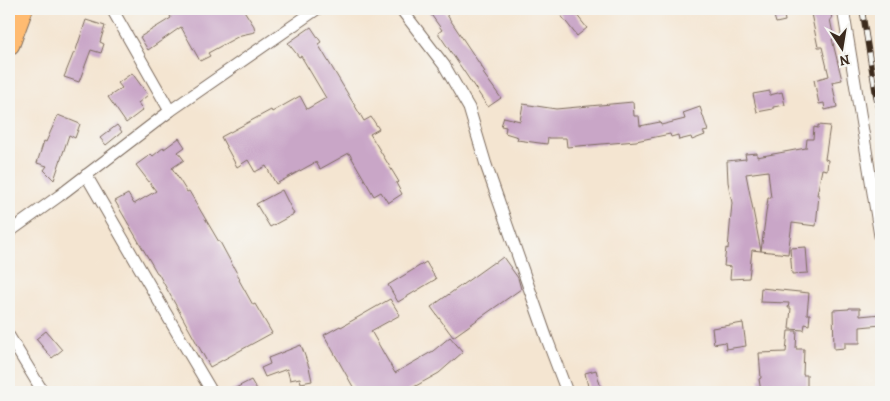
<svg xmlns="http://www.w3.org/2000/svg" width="890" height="401" viewBox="0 0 890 401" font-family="Alegreya,serif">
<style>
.building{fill:#c9a6c7}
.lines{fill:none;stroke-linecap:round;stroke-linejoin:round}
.street-casing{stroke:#7c6b5d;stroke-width:13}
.highway-casing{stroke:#7c6b5d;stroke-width:23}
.street{stroke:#fff;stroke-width:11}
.highway{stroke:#ffbb71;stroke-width:21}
.rail-casing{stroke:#3b2a1e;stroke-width:5.5}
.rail{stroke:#f6f6f2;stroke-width:4;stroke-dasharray:11;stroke-linecap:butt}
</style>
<rect width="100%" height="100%" fill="#f6f6f2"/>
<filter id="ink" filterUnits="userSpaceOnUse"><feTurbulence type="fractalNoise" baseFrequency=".02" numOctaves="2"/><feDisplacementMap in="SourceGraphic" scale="10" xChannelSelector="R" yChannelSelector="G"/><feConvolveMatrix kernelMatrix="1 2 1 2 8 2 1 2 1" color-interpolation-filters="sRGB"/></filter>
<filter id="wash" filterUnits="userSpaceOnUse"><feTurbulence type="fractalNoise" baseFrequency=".0096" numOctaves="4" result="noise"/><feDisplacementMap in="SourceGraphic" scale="20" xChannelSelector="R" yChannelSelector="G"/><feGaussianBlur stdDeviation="1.12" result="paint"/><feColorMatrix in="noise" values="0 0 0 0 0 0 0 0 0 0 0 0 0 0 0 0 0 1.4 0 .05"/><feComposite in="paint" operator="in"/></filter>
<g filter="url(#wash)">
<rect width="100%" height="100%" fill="#f4e5d1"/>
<g id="blocks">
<g class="building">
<polygon points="181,9 243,9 254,26 255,32 241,35 208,53 210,56 200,61 181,27 148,50 140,37 171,18 170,16"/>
<polygon points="427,9 443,9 485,72 483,73 501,98 488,107 438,33 442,30"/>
<polygon points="556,9 572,9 587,28 577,36"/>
<polygon points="772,9 783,9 785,21 776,23"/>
<polygon points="810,9 830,9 832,19 830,19 834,39 832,39 842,80 832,82 837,107 825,110 824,103 819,104 814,80 829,76 822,47 818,47"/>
<polygon points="86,20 105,26 100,42 104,44 101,53 91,50 79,82 64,77 74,52 75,53"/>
<polygon points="311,27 321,42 318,44 364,121 371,117 379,129 370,134 399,182 396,183 402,194 388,203 381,192 374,196 349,153 320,169 316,162 276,184 266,166 255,172 248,160 237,167 221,137 271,110 272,112 300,96 307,109 326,98 301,56 299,57 288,43"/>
<polygon points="132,73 148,95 138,103 143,110 126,123 108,97 122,88 118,83"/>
<polygon points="770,91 770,95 782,92 785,105 773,107 773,109 757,112 753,94"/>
<polygon points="633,102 634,116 639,116 640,126 660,122 661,125 685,119 683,113 700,107 708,131 703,132 705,135 692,140 691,137 679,140 678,135 671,137 670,134 636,141 567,147 566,138 548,138 547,144 517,140 518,137 505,133 506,127 501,126 504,117 520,121 523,104 556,109"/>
<polygon points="58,115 80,124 75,138 69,135 54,180 44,170 47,166 37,163 44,141 46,142"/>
<polygon points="117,125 122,132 106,145 100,138"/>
<polygon points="818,125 830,126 825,159 828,160 827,170 822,169 817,195 819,195 816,226 792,223 788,254 761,251 768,198 771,198 768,171 746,174 761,251 752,250 749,278 730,279 731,267 724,266 726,248 728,249 732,203 728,182 727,161 746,159 745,154 757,153 757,157 806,148 807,139 813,139 814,127 818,128"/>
<polygon points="179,138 185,147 178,152 184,160 172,168 187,192 189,191 219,242 220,242 240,279 239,280 253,305 255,304 272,333 210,367 158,273 157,273 115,201 128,194 134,204 156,191 136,165 151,154 153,156 164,147 164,149"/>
<polygon points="282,190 294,214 270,227 256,204"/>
<polygon points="806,247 808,273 792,274 790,248"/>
<polygon points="503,257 518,278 521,289 453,337 431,307 494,262 495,263"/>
<polygon points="426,262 436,279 398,302 388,285"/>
<polygon points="761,288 809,293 807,314 810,314 809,325 805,324 804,330 789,329 791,308 788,308 789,303 760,302"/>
<polygon points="390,299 400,315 371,331 395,373 433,351 450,337 463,352 439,373 405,392 356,392 324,335 340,326 341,327"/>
<polygon points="849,308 860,308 860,316 881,314 881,325 860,327 860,343 845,343 845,348 834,349 833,310 849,309"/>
<polygon points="743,323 746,346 726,349 725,342 714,344 712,328"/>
<polygon points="46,331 62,350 52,358 36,339"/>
<polygon points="788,331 797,331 796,349 804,349 803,375 807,375 807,392 761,392 759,379 761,378 759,353 786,352"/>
<polygon points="301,345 309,367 312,381 301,383 300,378 290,380 287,369 265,377 261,368 270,364 268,358"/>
<polygon points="596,370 601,388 589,391 585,373"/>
<polygon points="251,380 258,392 228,392"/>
</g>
</g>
</g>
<g filter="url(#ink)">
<use href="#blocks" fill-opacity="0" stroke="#7c6b5d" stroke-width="1"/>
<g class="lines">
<defs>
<g id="street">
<polyline points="112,9 170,111"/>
<polyline points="401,9 444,65 469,108 486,165 547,339 567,392"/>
<polyline points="843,9 881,242"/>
<polyline points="86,175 183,343 212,392"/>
<polyline points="9,232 59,196 170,111 317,9"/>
<polyline points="9,336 43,392"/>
</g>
<polyline id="highway" points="9,44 22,9"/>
</defs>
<use href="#street" class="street-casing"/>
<use href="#highway" class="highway-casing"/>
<use href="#street" class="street"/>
<use href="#highway" class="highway"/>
<defs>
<polyline id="rail" points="862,9 881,128"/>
</defs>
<use href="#rail" class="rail-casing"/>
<use href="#rail" class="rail"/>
</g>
</g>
<rect width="890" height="401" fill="none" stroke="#f6f6f2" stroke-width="30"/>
<g transform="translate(842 48) rotate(168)" stroke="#f6f6f2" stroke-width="4" paint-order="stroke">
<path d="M0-4L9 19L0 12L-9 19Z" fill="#3b2a1e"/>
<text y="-8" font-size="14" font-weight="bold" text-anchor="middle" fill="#3b2a1e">N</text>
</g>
</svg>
